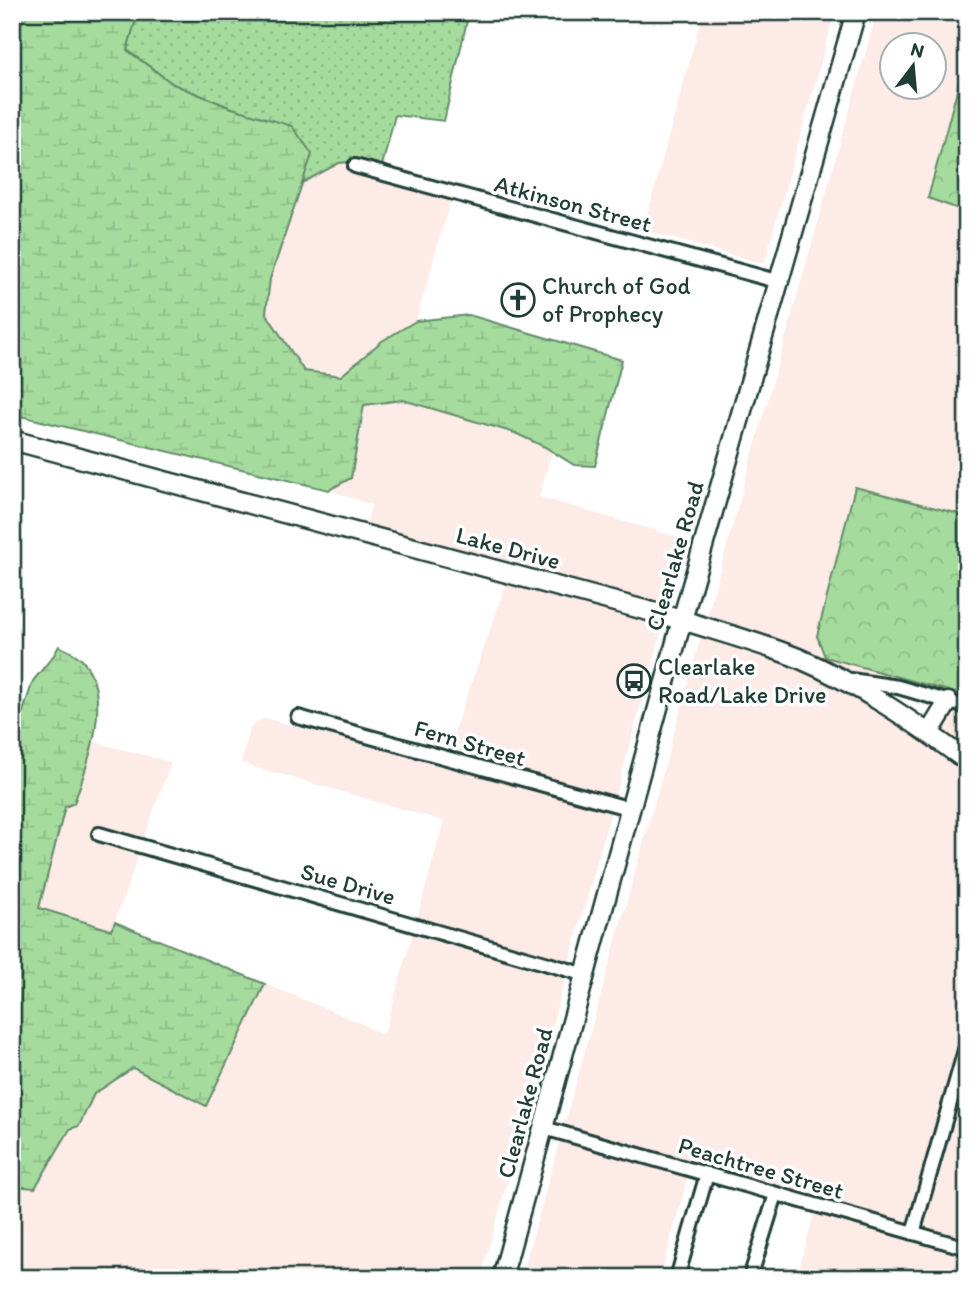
<svg xmlns="http://www.w3.org/2000/svg" width="979" height="1290" viewBox="0 0 979 1290" font-family="Itim,sans-serif">
<style>
.built{fill:#fcebe7;fill-rule:evenodd}
.grass{fill:url(#grass-dots);stroke:#628c69;stroke-width:2}
.forest{fill:url(#forest-crowns);stroke:#628c69;stroke-width:2}
.wetland{fill:url(#wetland-marsh);stroke:#628c69;stroke-width:2}
.lines{fill:none;stroke-linecap:round;stroke-linejoin:round}
.street-casing{stroke:#1f3d34;stroke-width:18}
.secondary-casing{stroke:#1f3d34;stroke-width:23}
.street{stroke:#fff;stroke-width:12}
.secondary{stroke:#fff;stroke-width:18}
.labels{text-anchor:middle;stroke-width:7;stroke-linejoin:round;paint-order:stroke}
.street-label{font-size:24px;fill:#1f3d34;stroke:#fff}
.poi-label{font-size:24px;fill:#1f3d34;stroke:#fff;text-anchor:start}
</style>
<defs>
<pattern id="grass-dots" width="8" height="8" patternUnits="userSpaceOnUse" patternTransform="scale(1.75)"><rect width="8" height="8" fill="#a6db9e"/><path d="M2 2h.1M6 6h.1" fill="none" stroke="#8ebd89" stroke-width="1.8" stroke-linecap="round"/></pattern>
<pattern id="forest-crowns" width="20" height="18" patternUnits="userSpaceOnUse" patternTransform="scale(1.75)"><rect width="20" height="18" fill="#a6db9e"/><path d="M2 6a3 3 0 1 1 6 0M12 15a3 3 0 1 1 6 0" fill="none" stroke="#8ebd89"/></pattern>
<pattern id="wetland-marsh" width="20" height="14" patternUnits="userSpaceOnUse" patternTransform="scale(1.75)"><rect width="20" height="14" fill="#a6db9e"/><path d="M1 5h8M5 5V1M11 12h8M15 12V8" fill="none" stroke="#8ebd89"/></pattern>
</defs>
<rect width="100%" height="100%" fill="#fff"/>
<filter id="ink" filterUnits="userSpaceOnUse"><feTurbulence type="fractalNoise" baseFrequency=".0143" numOctaves="2"/><feDisplacementMap in="SourceGraphic" scale="14" xChannelSelector="R" yChannelSelector="G"/><feConvolveMatrix kernelMatrix="1 2 1 2 8 2 1 2 1" color-interpolation-filters="sRGB"/></filter>
<g filter="url(#ink)">
<g class="built">
<polygon points="703,12 835,12 764,264 643,230"/>
<path d="M877,12H967V53L928,197L967,212V516L855,487L817,636L825,657L967,696V699L899,681L840,671L706,620ZM892,46H934V88H892Z"/>
<polygon points="349,162 347,171 451,199 416,321 382,341 341,376 304,371 266,313 270,279 302,183 339,163"/>
<polygon points="402,400 515,433 552,451 539,497 687,540 667,608 365,527 372,505 329,490 351,478 364,405"/>
<polygon points="361,541 664,622 615,797 447,751 506,586 360,543"/>
<polygon points="702,633 777,658 835,685 906,724 967,770 967,1021 909,1224 564,1126"/>
<polygon points="951,709 967,714 967,752 938,731"/>
<polygon points="264,718 611,811 569,963 417,919 444,821 241,763 250,728"/>
<polygon points="94,742 171,762 143,840 95,826 91,839 139,853 112,930 39,908 66,807 90,759"/>
<polygon points="413,932 566,976 480,1278 12,1278 12,1186 35,1188 70,1129 80,1126 94,1094 133,1068 206,1106 265,984 358,1022 381,1034 385,1032"/>
<polygon points="967,1066 967,1241 921,1228"/>
<polygon points="560,1140 688,1176 660,1278 521,1278"/>
<polygon points="815,1212 967,1255 967,1278 796,1278"/>
</g>
<polygon class="grass" points="138,12 469,12 444,121 395,115 382,166 351,157 349,162 339,163 302,183 311,154 229,107 173,84 127,50"/>
<g class="forest">
<polygon points="967,53 967,212 928,198"/>
<polygon points="855,487 967,516 967,696 825,657 817,636"/>
</g>
<g class="wetland">
<polygon points="12,12 138,12 127,50 173,84 229,107 292,126 312,154 270,279 266,313 304,371 341,376 382,341 416,321 469,315 622,360 595,466 574,465 545,447 515,433 403,400 364,405 351,478 329,490 12,414"/>
<path d="M59,646C66,650 77,654 82,660C114,696 88,764 74,803L65,807L39,908L111,930L115,922L265,984L206,1106L133,1068L94,1094L79,1126L70,1129L35,1188L12,1186V745L33,681L54,655Z"/>
</g>
<g class="lines">
<defs>
<g id="street">
<polyline points="355,166 780,282"/>
<polyline points="851,680 898,687 967,707"/>
<polyline points="298,717 631,809"/>
<polyline points="99,834 586,975"/>
<polyline points="544,1128 967,1248"/>
<polyline points="913,1233 967,1043"/>
<polyline points="677,1278 707,1174"/>
<polyline points="750,1278 776,1194"/>
</g>
<g id="secondary">
<path d="M12,440L682,620C720,632 761,643 798,658C859,684 914,722 967,761"/>
<polyline points="929,733 948,702"/>
<polyline points="502,1278 682,620 856,12"/>
</g>
</defs>
<use href="#street" class="street-casing"/>
<use href="#secondary" class="secondary-casing"/>
<use href="#street" class="street"/>
<use href="#secondary" class="secondary"/>
</g>
</g>
<defs>
<symbol id="church-ring" viewBox="-11 -11 22 22"><circle r="9.5" fill="#fff" stroke="#1f3d34" stroke-width="1.5"/><path d="M-1.2-6h2.4v3.5h3.3v2.4h-3.3V6h-2.4V-.1h-3.3v-2.4h3.3Z" fill="#1f3d34"/></symbol>
<symbol id="bus-ring" viewBox="-11 -11 22 22"><circle r="9.5" fill="#fff" stroke="#1f3d34" stroke-width="1.5"/><path d="M-5-6H5V4H4V6H2V4H-2V6H-4V4H-5ZM-3.5-4V0h7V-4ZM-3.5 1.2v1.5H-2V1.2ZM2 1.2v1.5H3.5V1.2Z" fill="#1f3d34"/></symbol>
</defs>
<g fill-rule="evenodd">
<use href="#church-ring" x="499" y="281" width="38" height="38"/>
<use href="#bus-ring" x="615" y="662" width="38" height="38"/>
</g>
<g class="labels">
<g class="street-label">
<text transform="translate(573 204) rotate(15)" y="8">Atkinson Street</text>
<text transform="translate(508 548) rotate(15)" y="8">Lake Drive</text>
<text transform="translate(675 556) rotate(-74)" y="8">Clearlake Road</text>
<text transform="translate(470 743) rotate(16)" y="8">Fern Street</text>
<text transform="translate(348 884) rotate(16)" y="8">Sue Drive</text>
<text transform="translate(525 1103) rotate(-75)" y="8">Clearlake Road</text>
<text transform="translate(761 1168) rotate(16)" y="8">Peachtree Street</text>
</g>
<g class="poi-label">
<text x="542" y="294">Church of God<tspan x="542" dy="28">of Prophecy</tspan></text>
<text x="658" y="675">Clearlake<tspan x="658" dy="28">Road/Lake Drive</tspan></text>
</g>
</g>
<rect width="979" height="1290" fill="none" stroke="#fff" stroke-width="42"/>
<rect x="21" y="21" width="937" height="1248" fill="none" stroke="#1f3d34" stroke-width="2.5" filter="url(#ink)"/>
<g transform="translate(913 66) rotate(16)"><circle r="33" fill="#ffffff" stroke="#a5b1ae" stroke-width="2"/>
<path d="M0-5L12 26L0 18L-12 26Z" fill="#1f3d34"/>
<text y="-10" font-size="19" font-weight="bold" text-anchor="middle" fill="#1f3d34">N</text>
</g>
</svg>
